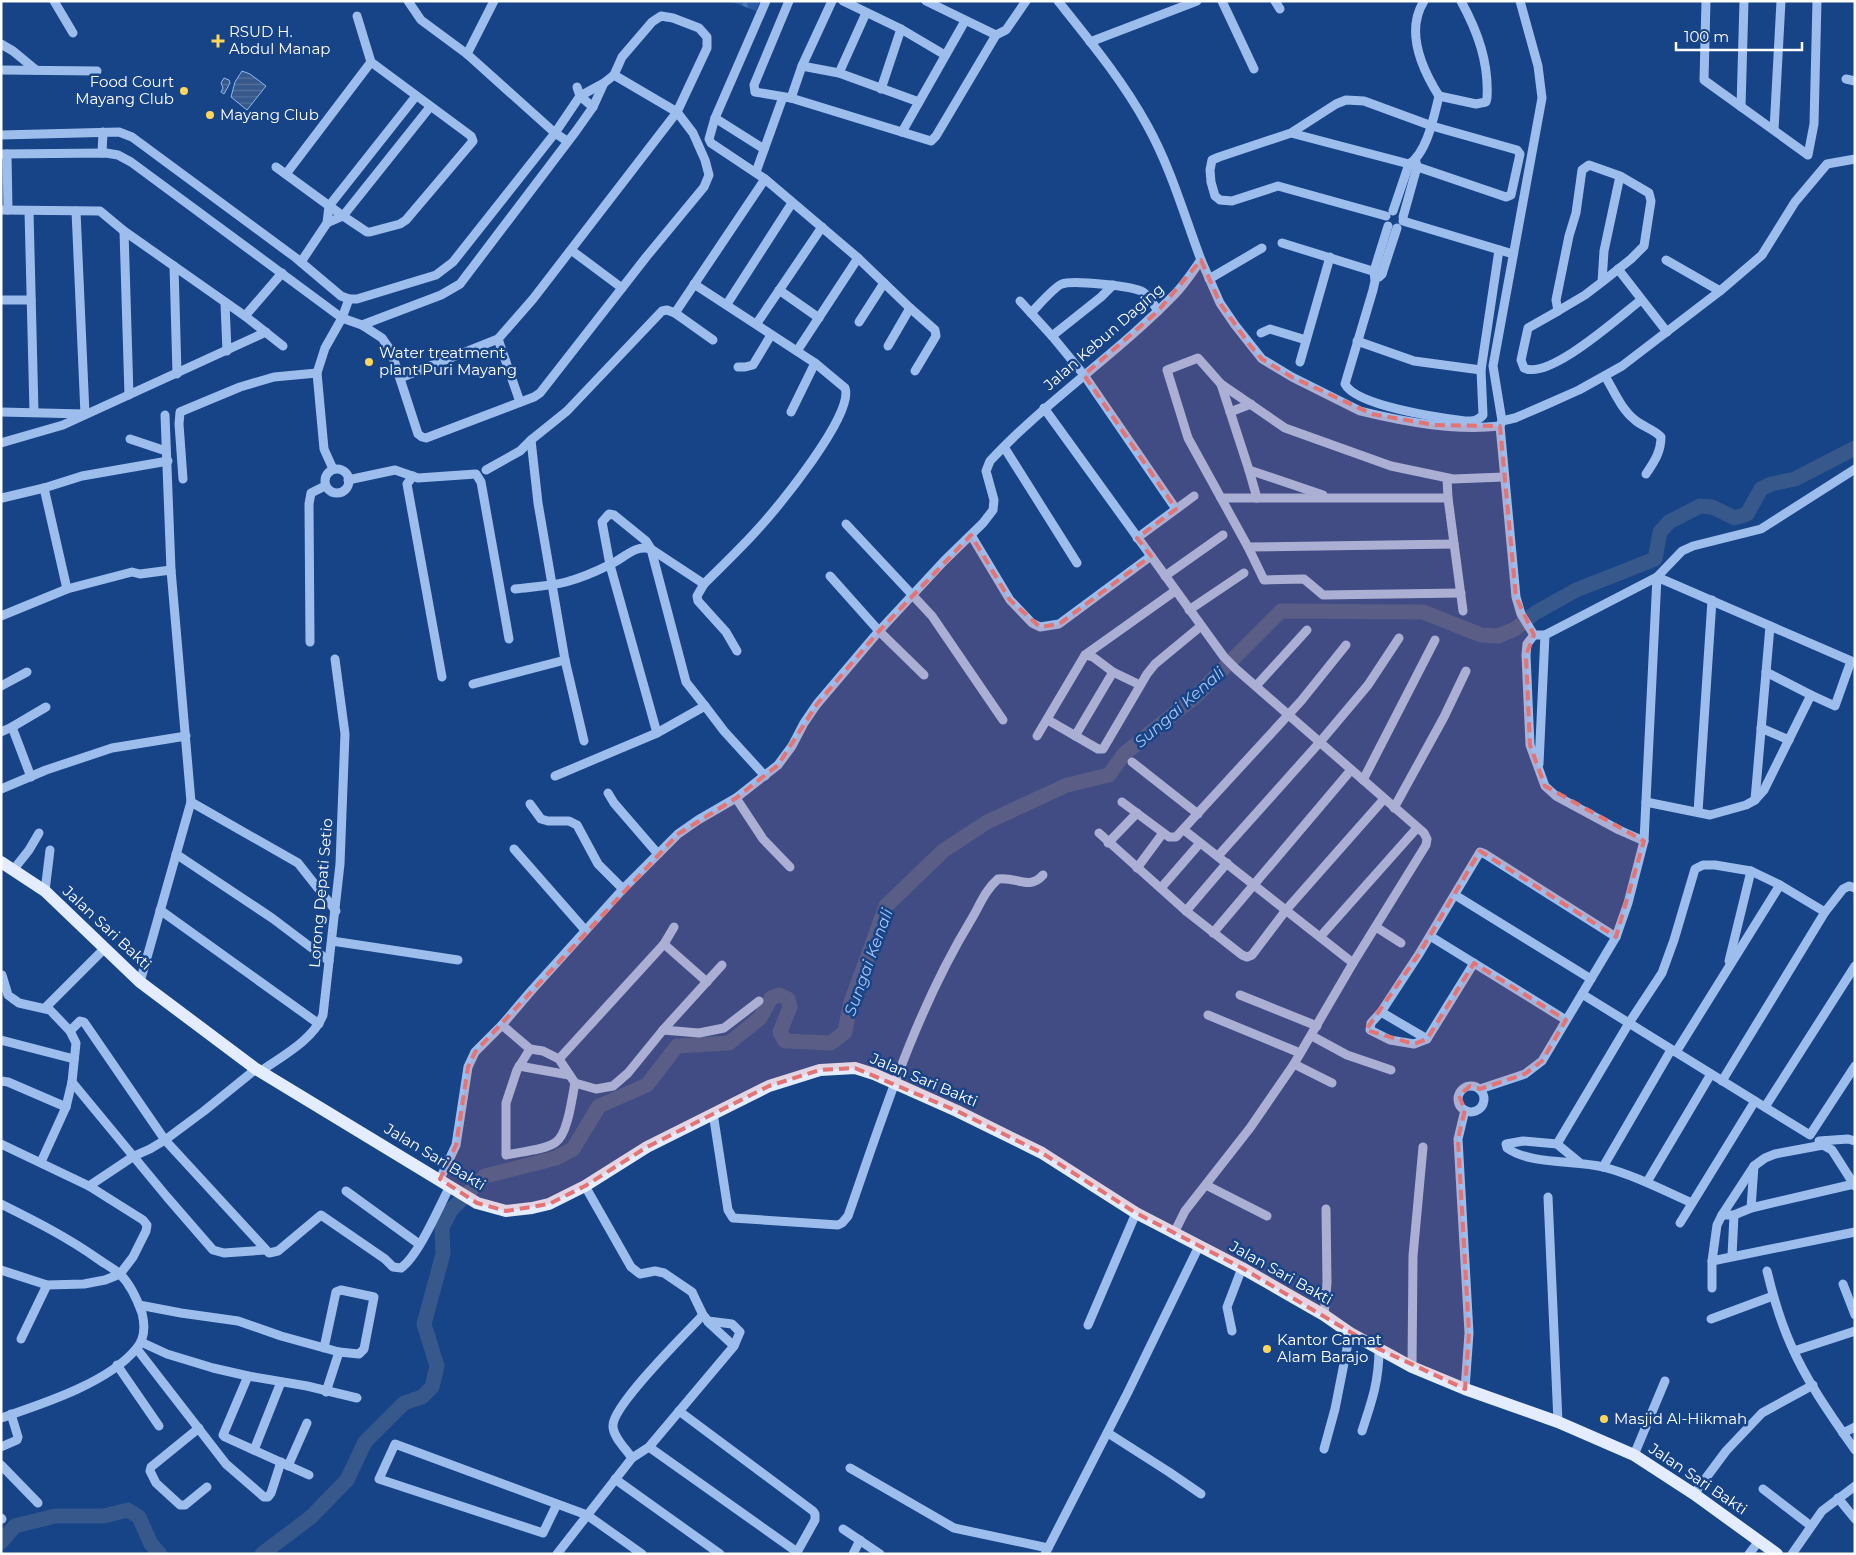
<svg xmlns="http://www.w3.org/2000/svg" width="1856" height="1555" viewBox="0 0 1856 1555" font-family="Montserrat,sans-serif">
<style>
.cemetery{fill:url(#cemetery-stones)}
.water{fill:url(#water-rules);stroke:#8fb8f0}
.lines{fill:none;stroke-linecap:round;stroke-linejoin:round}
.river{stroke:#37588a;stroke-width:15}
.minor{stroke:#9dbeed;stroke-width:9}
.major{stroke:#e3edff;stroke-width:12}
.marked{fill:#e47373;fill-opacity:0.2;stroke:#e47373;stroke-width:4;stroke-dasharray:10 6;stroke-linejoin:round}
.poi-dot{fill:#ffd659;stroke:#174387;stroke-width:2}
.labels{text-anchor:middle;stroke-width:5;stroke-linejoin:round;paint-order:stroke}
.poi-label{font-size:15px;fill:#fff;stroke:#174387;text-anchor:start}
.street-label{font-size:15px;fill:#fff;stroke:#174387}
.water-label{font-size:16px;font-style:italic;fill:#a8c8f5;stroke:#174387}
</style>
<defs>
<pattern id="cemetery-stones" width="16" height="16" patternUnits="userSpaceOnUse" patternTransform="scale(1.25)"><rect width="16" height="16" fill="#295ca5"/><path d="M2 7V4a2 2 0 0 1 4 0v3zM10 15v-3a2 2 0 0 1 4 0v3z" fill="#4974b2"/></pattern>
<pattern id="water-rules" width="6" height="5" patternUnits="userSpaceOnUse" patternTransform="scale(1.25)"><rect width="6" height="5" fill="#37588a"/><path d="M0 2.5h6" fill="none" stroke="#55719c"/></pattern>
</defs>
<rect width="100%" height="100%" fill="#174387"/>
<polygon class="cemetery" points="730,1 760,1 756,11"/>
<g class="water">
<polygon points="242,71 250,74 266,86 247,110 231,97 235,82"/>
<polygon points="224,78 229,80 230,83 224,94 221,92 223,88 221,83"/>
</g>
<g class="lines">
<g class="river">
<polyline points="1,1542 15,1526 55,1516 104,1516 128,1510 139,1517 151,1544 160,1554"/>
<polyline points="262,1554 311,1517 347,1480 365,1442 404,1403 422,1397 432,1387 437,1366 424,1324 443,1254 442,1228 451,1210 485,1176 556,1158 573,1149 599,1106 647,1085 677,1046 729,1043 760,1018 771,998 779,995 788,999 790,1007 780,1032 785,1041 831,1043 845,1032 850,1005 886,906 943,851 987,822 1067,785 1109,775 1124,754 1196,696 1281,611 1423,612 1481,635 1498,636 1515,629 1535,613 1576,590 1655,559 1660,532 1669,522 1700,506 1712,507 1735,518 1747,514 1761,489 1771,484 1795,479 1855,448"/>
</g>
<g class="minor">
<polyline points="54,1 73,33"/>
<polyline points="408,1 421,20 467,54 555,133 567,141"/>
<polyline points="766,1 715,118 709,139 711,143 765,179 858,258 910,308 935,330 936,336 915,371"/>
<polyline points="789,1 754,85 755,92 791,98 931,141 936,136 996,35 1006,30 1026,1"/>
<polyline points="843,1 901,29 945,55"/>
<polyline points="926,1 996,35"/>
<polyline points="1222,1 1254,69"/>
<polyline points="1275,1 1280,9"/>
<polyline points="1520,1 1538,66 1542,98 1493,366 1502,421 1500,426 1516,597 1521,614 1534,635 1545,635 1657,577 1851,661 1835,706 1811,695 1764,790 1755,800 1746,805 1710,815 1646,802"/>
<polyline points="1706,1 1704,80 1808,155 1814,124 1817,1"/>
<polyline points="1090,42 1197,1"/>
<polyline points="1,44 13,51 36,70"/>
<polyline points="467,54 494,1"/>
<polyline points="802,66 839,73 919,102"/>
<polyline points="1,70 97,71"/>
<polyline points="839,73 866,13"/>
<polyline points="1846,79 1855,81"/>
<polyline points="577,87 580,96 593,107"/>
<polyline points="881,89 901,29"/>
<path d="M1439,96L1476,104L1486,102L1487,98C1489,63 1478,32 1461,1"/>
<polyline points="791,98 802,66 832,1"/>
<polyline points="1741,107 1744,1"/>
<polyline points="715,118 764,149"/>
<polyline points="1774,130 1781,1"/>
<polyline points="902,132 965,21"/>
<polyline points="1291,133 1409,164 1506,197 1511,195 1520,154 1517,150 1432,126 1364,101 1346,100 1336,104 1291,133 1219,157 1212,160 1210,170 1211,182 1215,196 1220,200 1232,201 1278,186 1386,216"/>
<polyline points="1,135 119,132 132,137 296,258 341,296 349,299 357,299 436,275 453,262 555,133 580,96 604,83 614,75 622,57 652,22 661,16 673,18 699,28 707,37 707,48 677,112 533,299 498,339 400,378"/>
<polyline points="102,153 103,132"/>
<polyline points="1,154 106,153 118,155 131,162 342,318 362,325 441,295 460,284 576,131 593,107 604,83"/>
<polyline points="7,154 8,210"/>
<polyline points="276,167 343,216 367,232 370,232 400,224 406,220 473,141 471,136 371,62 357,16"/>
<polyline points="756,172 783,97"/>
<polyline points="286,174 371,62"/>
<polyline points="1,210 100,211 124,231 245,316 283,346"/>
<polyline points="29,211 34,412"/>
<path d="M1393,211L1409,164C1427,153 1434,116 1439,96C1422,69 1405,31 1424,1"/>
<polyline points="1403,217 1417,167 1416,162"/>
<polyline points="1403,221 1513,254"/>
<polyline points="327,223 343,216 430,107"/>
<path d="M1388,226L1374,271L1375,281L1373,290L1345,384C1356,406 1441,418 1465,421C1473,421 1478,421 1483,415L1481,370L1499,250"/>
<polyline points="124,231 129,395"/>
<polyline points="1282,243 1382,274"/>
<polyline points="571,250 622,288"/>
<path d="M1201,260L1220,303L1235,325L1262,359L1292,377L1360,411C1405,422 1454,431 1500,426"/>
<polyline points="1666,260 1720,291"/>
<polyline points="301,262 327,223 329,206 416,96"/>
<polyline points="174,266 177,374"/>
<polyline points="1618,269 1667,332"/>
<polyline points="1379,277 1382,274 1397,228"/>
<polyline points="1209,279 1262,248"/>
<polyline points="1602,282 1631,259 1644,246 1651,201 1649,193 1620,176 1589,165 1582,170 1576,213 1569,236 1556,300 1558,311 1585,295 1602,282 1604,251 1620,176"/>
<path d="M694,284L815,363L845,388C855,414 777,508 758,529C741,548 722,566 704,584"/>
<polyline points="1113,285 1101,297 1052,336 1084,375 1176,509"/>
<polyline points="779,290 819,318"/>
<polyline points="1,300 31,300"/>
<polyline points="1020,301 1052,336"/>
<polyline points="225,304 227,351"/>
<polyline points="727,304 792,203"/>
<path d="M1558,311L1528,328L1521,360L1524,368C1549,381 1621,315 1641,300"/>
<polyline points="675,313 713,340"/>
<path d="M1031,313C1037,307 1055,286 1062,284C1072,280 1134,286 1143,292C1149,296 1154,305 1158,311"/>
<polyline points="245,316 282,273"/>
<polyline points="859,322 884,283"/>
<polyline points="757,323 822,227"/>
<polyline points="362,325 382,338 391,351 418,434 422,437 426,438 534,397 540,393 647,256 704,187 709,175 705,160 693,133 677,112 614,75"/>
<polyline points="1261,333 1270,329 1306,340"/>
<polyline points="498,339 520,402"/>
<polyline points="1357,341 1414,361 1481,370"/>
<polyline points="888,346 910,308"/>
<polyline points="797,351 858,258"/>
<polyline points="1300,362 1330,257"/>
<polyline points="738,367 745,367 753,365 771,335"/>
<path d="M1605,376C1614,391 1621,409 1635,420C1643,427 1654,429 1661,437C1661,452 1654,462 1646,474"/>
<polyline points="1221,384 1249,470 1323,495"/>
<polyline points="1044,408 1224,657 1236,669 1424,833 1427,839 1426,845 1353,963 1294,1064 1250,1128 1185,1211 1174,1233"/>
<polyline points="1,412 85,414 76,211"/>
<polyline points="791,412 815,363"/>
<polyline points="1230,412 1251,404"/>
<polyline points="1502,421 1515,418 1543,406 1579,390 1622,366 1720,291 1762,255 1795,202 1827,164 1855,159"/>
<polyline points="130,439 166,451"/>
<polyline points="531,440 538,503 565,660 584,741"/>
<polyline points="1,443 63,425 266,332"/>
<polyline points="1004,447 1077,563"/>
<circle cx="337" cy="481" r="12"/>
<polyline points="333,469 324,449 317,373 325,348 342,318 349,299"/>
<polyline points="486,470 520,451 531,440 567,411 662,311 667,310 675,313 765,179"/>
<polyline points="1249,470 1257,498"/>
<polyline points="413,476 407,484 442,677"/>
<polyline points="1447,478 1448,498 1221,498 1188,438 1167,370 1198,358 1221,384 1285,428 1391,466 1453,479 1504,477"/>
<polyline points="183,479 179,424 180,412 240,387 274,377 317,373"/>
<polyline points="348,480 395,470 418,478 476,474 481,482 509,639"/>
<polyline points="44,488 67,589"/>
<polyline points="2,498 44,488 82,476 168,461"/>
<polyline points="1221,498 1248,547 1454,544"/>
<polyline points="1448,498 1463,611"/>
<polyline points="846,524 932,616 1003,720"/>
<polyline points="971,535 1010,600 1032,623 1040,627 1059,624 1151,556"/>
<polyline points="1137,538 1194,496"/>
<polyline points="1248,547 1264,580 1304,579 1323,595 1461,593"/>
<polyline points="830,576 879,631 924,675"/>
<polyline points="1165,576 1223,535"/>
<path d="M515,589C531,587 550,586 566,582C581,578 595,572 609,565C624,559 634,544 651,549L704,584L697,596L698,601L726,632L737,651"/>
<polyline points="1189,610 1244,573"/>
<polyline points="1,616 67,589 132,572 140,574 171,570"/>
<polyline points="1534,635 1527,644 1526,655 1530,745 1545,786 1556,796 1619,830 1644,841"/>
<polyline points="310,642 309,504 311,493 325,486"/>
<polyline points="1085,655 1093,657 1113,672 1140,685"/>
<polyline points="1766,672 1811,695"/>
<polyline points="473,684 565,660"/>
<polyline points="1,686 27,672"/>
<polyline points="1256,686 1307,630"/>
<polyline points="1048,720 1098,749 1103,749 1147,674 1155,664 1201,626"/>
<polyline points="1761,728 1789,740"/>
<polyline points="1,732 12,727"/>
<polyline points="657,733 610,565 602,522 609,514 614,515 646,541 651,549 686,682 705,706"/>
<polyline points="1037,736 1085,655 1175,591"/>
<polyline points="1075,736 1113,672"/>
<polyline points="1132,762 1198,814"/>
<polyline points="1539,764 1545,635"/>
<polyline points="555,776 657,733 705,706 724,731 765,776"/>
<polyline points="31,777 12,727 46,707"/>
<polyline points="1363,780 1435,640"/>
<polyline points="1,789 46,770 112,748 186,736"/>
<polyline points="608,793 614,803 658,854"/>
<polyline points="736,798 763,839 790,867"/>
<polyline points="1755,800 1770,626"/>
<polyline points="191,802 298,863 336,911"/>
<polyline points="1122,802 1169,837 1176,837 1301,701 1346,645"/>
<polyline points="530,804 541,819 548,821 569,821 577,825 598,864 623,889"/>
<polyline points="1394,808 1444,717 1466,671"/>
<polyline points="1698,812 1712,600"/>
<polyline points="1184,830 1353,963"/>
<polyline points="1099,833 1186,911 1242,955 1247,957 1252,955 1286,910 1384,799"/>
<polyline points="1108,843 1137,813"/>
<polyline points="514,849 585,930"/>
<polyline points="176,854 272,918 329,961"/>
<polyline points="1218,856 1320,742 1368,685 1399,638"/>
<polyline points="1137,868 1163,833"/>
<polyline points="14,869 29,850 39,833"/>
<polyline points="1161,888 1200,843"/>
<polyline points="45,891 50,850"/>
<polyline points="1455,895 1591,979"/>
<polyline points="160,910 319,1024"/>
<polyline points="1186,911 1227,863"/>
<polyline points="1376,927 1401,943"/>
<polyline points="1213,933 1351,770"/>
<polyline points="1430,936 1566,1020"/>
<polyline points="1320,937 1417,828"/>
<polyline points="332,941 458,960"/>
<polyline points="664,944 707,982"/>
<polyline points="1729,961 1751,871"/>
<path d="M2,975L8,995L12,998L19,1003L50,1010L70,1031L80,1021L84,1022L165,1140L269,1253L278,1251L321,1215L385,1259L393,1267L401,1268C419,1255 439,1207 450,1186"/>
<polyline points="140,982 191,802 171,570 165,415"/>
<polyline points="1582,994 1810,1135 1855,1066"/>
<polyline points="1240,995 1317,1026"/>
<polyline points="45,1008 104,949"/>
<polyline points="1381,1012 1427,1039 1474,963"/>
<polyline points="1208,1015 1300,1053"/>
<polyline points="502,1025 530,1049 543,1051 559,1059 575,1083 596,1089 613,1086 628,1073 663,1030 722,965"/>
<polyline points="663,1030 699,1033 724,1028 759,1001"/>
<polyline points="1312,1036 1347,1055 1391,1070"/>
<polyline points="1427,1039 1414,1044 1390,1040 1370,1030 1371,1023 1381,1012 1419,954 1480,852 1485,854 1616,937"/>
<polyline points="1,1040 74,1059"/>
<path d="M530,1049L517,1070L506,1103V1155C519,1152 546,1150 556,1142C568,1134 572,1097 575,1083"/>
<polyline points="1676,1052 1780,885"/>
<polyline points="559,1059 664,944 674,927"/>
<polyline points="1294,1064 1332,1083"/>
<polyline points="519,1066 569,1075"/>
<path d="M261,1071C282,1056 313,1040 323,1015L340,864L345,734L335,659"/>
<polyline points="1,1081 8,1082 66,1107"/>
<polyline points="1722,1081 1825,912 1843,889 1849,886 1855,888"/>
<polyline points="72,1082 167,1197 213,1250 224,1253 265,1250"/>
<circle cx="1471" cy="1099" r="13"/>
<polyline points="1480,1089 1525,1074 1542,1061 1616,937 1628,903 1644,841 1657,577 1682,551 1693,546 1761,529 1855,469"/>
<polyline points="1765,1107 1855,966"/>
<polyline points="1465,1110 1458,1139 1469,1333 1465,1389"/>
<path d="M713,1113L728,1210L733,1218L838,1225L842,1223L848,1216C883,1116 915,1012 971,920C979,907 985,890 998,879C1016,876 1029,891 1043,875"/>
<polyline points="1819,1141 1848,1139 1855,1141"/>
<polyline points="1,1144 89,1186 143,1220 147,1225 146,1231 133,1257 120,1274 105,1280 84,1284 47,1285 1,1270"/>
<polyline points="1557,1144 1629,1023 1662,973 1674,940 1695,869 1703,865 1715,865 1751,871 1780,885 1825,912"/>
<polyline points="41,1162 66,1107 72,1082 76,1043 70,1031"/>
<path d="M1580,1163L1557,1144L1523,1141L1506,1144L1507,1148C1530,1165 1576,1160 1603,1167C1634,1175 1663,1190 1692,1203"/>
<polyline points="1603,1167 1671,1050"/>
<path d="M440,1179L456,1145L468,1067L475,1052L502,1025L531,991L623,889L678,834L698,820L736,798L778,765L792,746L804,723L817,704L879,631L944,561L983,523L993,510L994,500L986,471L990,461C1047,400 1117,354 1175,294C1185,284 1193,271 1201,260C1184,215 1171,168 1147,125C1123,81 1090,41 1058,1"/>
<polyline points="1647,1182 1711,1074"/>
<polyline points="1206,1185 1267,1216"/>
<polyline points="89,1186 134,1156 150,1149 165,1140 204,1111 256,1069"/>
<polyline points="346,1191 419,1244"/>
<polyline points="1548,1197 1558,1422"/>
<path d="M1,1204C35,1221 67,1237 98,1259C105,1264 113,1268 120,1274C131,1285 137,1299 142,1313C145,1325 145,1339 136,1349C108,1383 42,1404 1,1418"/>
<polyline points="1751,1208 1754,1166"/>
<polyline points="1722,1215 1734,1215 1751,1208 1854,1184"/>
<polyline points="1680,1223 1755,1101"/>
<polyline points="1732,1256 1734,1215"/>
<polyline points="1712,1261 1855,1232"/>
<path d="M1767,1271C1773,1296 1780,1321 1791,1345C1807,1382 1832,1417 1855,1450"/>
<polyline points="1843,1284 1855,1315"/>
<polyline points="1712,1288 1712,1261 1717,1225 1722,1215 1754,1166 1765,1158 1775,1154 1823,1145 1832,1150 1855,1186"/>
<polyline points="139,1305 181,1313 238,1321 281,1336 339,1352 359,1354 364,1349 374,1297 341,1290 336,1292 324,1348"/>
<polyline points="1324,1315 1327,1283 1326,1209"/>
<polyline points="1711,1319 1773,1296"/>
<polyline points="708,1322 734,1346"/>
<polyline points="1088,1325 1136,1213"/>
<polyline points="1232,1331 1227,1307 1242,1268"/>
<polyline points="21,1339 47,1285"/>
<polyline points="141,1342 167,1354 213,1368 248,1376 307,1386 357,1398"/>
<polyline points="137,1349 226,1464 264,1497 268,1497 271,1493 281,1462"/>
<polyline points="1794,1351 1855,1331"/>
<polyline points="117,1365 159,1426"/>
<polyline points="1412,1367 1413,1256 1423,1147"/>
<polyline points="248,1376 223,1435 225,1437 309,1475"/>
<polyline points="326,1392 339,1352"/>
<polyline points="679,1411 813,1511 815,1514 815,1520 796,1554"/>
<polyline points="199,1428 151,1467 150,1471 156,1483 180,1505 185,1505 207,1487"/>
<path d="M1362,1431C1372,1401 1379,1381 1379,1349"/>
<polyline points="1108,1433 1169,1472 1201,1494"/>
<polyline points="1843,1433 1855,1427"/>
<polyline points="1,1447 17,1440 18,1437 11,1414"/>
<polyline points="649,1447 797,1552"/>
<polyline points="1324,1449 1335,1409 1350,1333"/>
<polyline points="254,1450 281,1382"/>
<polyline points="1634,1455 1665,1381"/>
<path d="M632,1458C626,1449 612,1436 613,1425C614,1404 685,1334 703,1315"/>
<polyline points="1,1465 38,1503"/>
<polyline points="288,1466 307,1423"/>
<polyline points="850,1468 954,1528 1048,1548"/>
<polyline points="615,1479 720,1554"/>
<polyline points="1763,1489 1811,1526"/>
<polyline points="1694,1494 1726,1451 1762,1413 1813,1385"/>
<polyline points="1838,1498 1855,1519"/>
<polyline points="557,1504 543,1533 379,1479 395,1444 587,1515 642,1554"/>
<polyline points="1,1518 2,1519"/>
<polyline points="843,1529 880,1554"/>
<polyline points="557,1554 632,1458 649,1447 734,1346 740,1332 732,1324 708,1321 703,1315 692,1292 664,1273 655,1271 640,1274 631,1267 585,1186"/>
<polyline points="853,1554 860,1540"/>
<polyline points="1045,1554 1128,1392 1199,1246"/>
<polyline points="1749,1554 1759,1541"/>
<polyline points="1792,1554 1822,1511 1855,1486"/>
</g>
<polyline class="major" points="1,862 45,891 140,982 256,1069 477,1203 506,1211 532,1208 549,1204 585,1186 647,1147 769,1086 820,1070 855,1068 874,1074 957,1111 1042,1153 1136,1213 1242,1268 1324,1315 1350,1333 1412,1367 1465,1389 1558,1422 1634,1455 1694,1494 1777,1554"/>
</g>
<path class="marked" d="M1201,260L1220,303L1249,344L1262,359L1292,377L1372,414L1435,425L1500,426L1516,597L1534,635L1526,655L1530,745L1545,786L1644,841L1616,937L1480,851L1419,954L1366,1030L1414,1044L1427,1039L1474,963L1566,1020L1542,1061L1525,1074L1480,1089L1470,1086L1459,1096L1465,1110L1458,1139L1469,1333L1465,1389L1379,1349L1242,1268L1136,1213L1042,1153L957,1111L855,1068L820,1070L769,1086L647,1147L585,1186L549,1204L506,1211L477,1203L440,1179L456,1145L468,1067L475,1052L678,834L736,798L778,765L817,704L879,631L971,535L1010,600L1040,627L1059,624L1151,556L1137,538L1176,509L1084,375L1158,311Z"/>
<g class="poi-dot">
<path d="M215.5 33.5h5v5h5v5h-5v5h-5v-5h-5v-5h5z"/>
<circle cx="184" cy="91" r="5"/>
<circle cx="210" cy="115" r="5"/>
<circle cx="369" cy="362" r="5"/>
<circle cx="1267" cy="1349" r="5"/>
<circle cx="1604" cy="1419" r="5"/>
</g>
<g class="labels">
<g class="poi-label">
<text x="229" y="37">RSUD H.<tspan x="229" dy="17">Abdul Manap</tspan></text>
<text x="174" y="87" text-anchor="end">Food Court<tspan x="174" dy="17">Mayang Club</tspan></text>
<text x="220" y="120">Mayang Club</text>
<text x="379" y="358">Water treatment<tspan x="379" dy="17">plant Puri Mayang</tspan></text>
<text x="1277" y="1345">Kantor Camat<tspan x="1277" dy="17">Alam Barajo</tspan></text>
<text x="1614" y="1424">Masjid Al-Hikmah</text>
</g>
<g class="street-label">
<text transform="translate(1104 337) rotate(-41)" y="5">Jalan Kebun Daging</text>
<text transform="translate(321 893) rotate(-85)" y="5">Lorong Depati Setio</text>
<text transform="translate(107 928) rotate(43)" y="5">Jalan Sari Bakti</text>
<text transform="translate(924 1080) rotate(23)" y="5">Jalan Sari Bakti</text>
<text transform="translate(435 1157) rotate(31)" y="5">Jalan Sari Bakti</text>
<text transform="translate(1281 1273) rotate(29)" y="5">Jalan Sari Bakti</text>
<text transform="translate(1698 1479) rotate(34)" y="5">Jalan Sari Bakti</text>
</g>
<g class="water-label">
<text transform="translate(1179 707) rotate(-41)" y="6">Sungai Kenali</text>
<text transform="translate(868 962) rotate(-70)" y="6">Sungai Kenali</text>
</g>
</g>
<rect width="1856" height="1555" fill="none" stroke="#ffffff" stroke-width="5"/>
<path d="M1676 42v8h126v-8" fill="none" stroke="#ffffff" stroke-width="2.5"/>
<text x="1684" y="42" font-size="15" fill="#ffffff" stroke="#174387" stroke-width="4" paint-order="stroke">100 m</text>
</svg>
